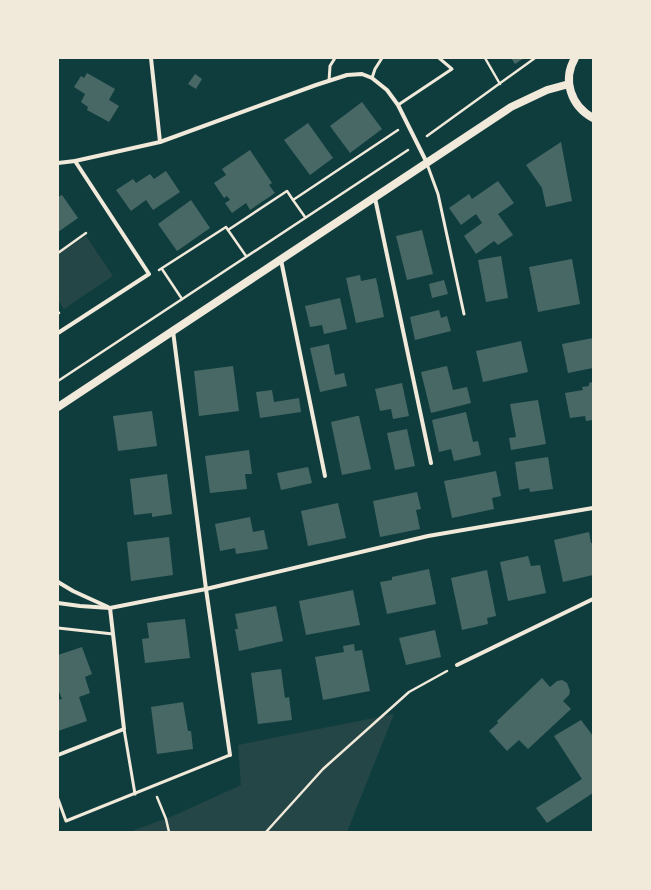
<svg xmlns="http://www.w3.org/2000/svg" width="651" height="890" viewBox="0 0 651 890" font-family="Manrope,sans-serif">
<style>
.green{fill:#244646}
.building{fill:#486865}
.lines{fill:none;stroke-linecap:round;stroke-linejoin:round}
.path{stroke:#f1e9da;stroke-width:2.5}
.service{stroke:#f1e9da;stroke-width:3}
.minor{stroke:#f1e9da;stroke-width:4}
.secondary{stroke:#f1e9da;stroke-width:8}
</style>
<rect width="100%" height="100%" fill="#0f3d3e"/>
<g class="green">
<polygon points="86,236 113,276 64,309 58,300 58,254"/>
<polygon points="394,714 347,832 129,832 173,816 241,785 238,745"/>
</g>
<g class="building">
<polygon points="511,58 524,58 515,64"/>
<polygon points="87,73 115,89 109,100 119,106 109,122 87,110 88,107 81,102 85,94 74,87 81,76 84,78"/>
<polygon points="195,74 202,79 196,89 188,84"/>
<polygon points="362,102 382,129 350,153 330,126"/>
<polygon points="308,123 333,158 310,175 284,140"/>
<polygon points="561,142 572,201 546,207 542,188 526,165"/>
<polygon points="250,150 272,183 269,185 275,193 250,210 246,203 232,213 225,203 230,200 227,196 224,198 214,183 226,175 222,169"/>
<polygon points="166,171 180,192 153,210 146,200 131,211 116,190 133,179 136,183 150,174 154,179"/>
<polygon points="498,181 514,203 498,214 513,235 498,245 494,241 476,254 464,236 482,223 476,214 461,225 449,208 469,194 472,199"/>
<polygon points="62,195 78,218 58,232 58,197"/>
<polygon points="191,200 210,228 177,251 158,224"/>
<polygon points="422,230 433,274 407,280 396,236"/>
<polygon points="501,256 508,298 486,302 478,260"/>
<polygon points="572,259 580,304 538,312 529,267"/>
<polygon points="360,275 361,281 376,278 384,317 356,323 346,278"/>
<polygon points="444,280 448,294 432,298 429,284"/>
<polygon points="340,298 347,329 324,334 322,325 310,327 305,306"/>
<polygon points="439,310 441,318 447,316 451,331 415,340 410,317"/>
<polygon points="593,338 593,368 568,373 562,344"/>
<polygon points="521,341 528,372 483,382 476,351"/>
<polygon points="329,344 335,375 344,373 347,386 320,392 310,348"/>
<polygon points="233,366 239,411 199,416 194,371"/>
<polygon points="447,366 453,390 467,387 471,403 431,413 421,372"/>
<polygon points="593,382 593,420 586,421 585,416 570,418 565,393 583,390 582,387 589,386 589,383"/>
<polygon points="402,383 409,416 393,419 391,409 380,411 375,389"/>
<polygon points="272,390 274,402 299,398 301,412 260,418 256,392"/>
<polygon points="538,400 546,444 511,450 509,438 516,437 510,404"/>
<polygon points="152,411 157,446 118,451 113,416"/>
<polygon points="466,412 473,442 478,441 481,455 454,461 451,449 439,452 432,420"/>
<polygon points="357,416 359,416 371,469 342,475 331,422"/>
<polygon points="407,429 415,466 395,470 387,433"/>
<polygon points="249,450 252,474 245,474 247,489 210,493 205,456"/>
<polygon points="548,457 553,489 530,492 529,488 519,490 515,462"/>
<polygon points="308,467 312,483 281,490 277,473"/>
<polygon points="496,471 501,496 492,498 494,509 452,518 444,481"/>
<polygon points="167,474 172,514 152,517 152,513 134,515 130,479"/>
<polygon points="417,492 421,509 416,510 420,529 380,537 373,501"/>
<polygon points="338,503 346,538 308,546 301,511"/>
<polygon points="250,517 253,532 264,530 268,549 236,554 235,548 220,551 215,524"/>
<polygon points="589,532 591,543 593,543 593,575 563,582 554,540"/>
<polygon points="169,537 173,575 131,581 127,542"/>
<polygon points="528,556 531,566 540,565 546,593 508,601 500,562"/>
<polygon points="429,569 436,604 387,614 380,582 392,580 392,577"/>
<polygon points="487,570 496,616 487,618 488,624 462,630 451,578"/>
<polygon points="353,590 360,625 306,635 299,601"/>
<polygon points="276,606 283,641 239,651 235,629 238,629 235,614"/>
<polygon points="185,619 190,658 145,663 142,639 149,638 147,623"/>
<polygon points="435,630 441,657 406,665 399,638"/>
<polygon points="354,644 355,651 362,650 370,691 323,700 315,657 344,652 343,646"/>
<polygon points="82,647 92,674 85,677 90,693 79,697 87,721 58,731 58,700 62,699 58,689 58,655"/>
<polygon points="281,669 285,698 289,697 292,720 258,724 251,673"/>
<polygon points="542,678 550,687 557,681 562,680 567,683 570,691 569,695 563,701 571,709 528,749 519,740 507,751 489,731 498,723 497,721"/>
<polygon points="183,702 188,731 191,731 193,749 157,754 151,707"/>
<polygon points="581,720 593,736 593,793 547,823 536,808 582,779 554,736"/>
</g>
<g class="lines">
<g class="path">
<polyline points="485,58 500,84"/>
<polyline points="427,136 535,58"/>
<polyline points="293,200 305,217"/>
<polyline points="228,230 246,256"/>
<polyline points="58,253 86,233"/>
<polyline points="162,269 182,299"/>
<polyline points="159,270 226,227 228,230 287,191 293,200 398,130"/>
<polyline points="58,312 59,313"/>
<polyline points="58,381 408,150"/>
<polyline points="157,797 166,819 169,832"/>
<polyline points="266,832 323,769 409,692 447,671"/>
</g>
<g class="service">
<polyline points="372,78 375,69 382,58"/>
<polyline points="329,81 330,66 335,58"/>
<polyline points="398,105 452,69 439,58"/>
<polyline points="427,164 438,194 464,314"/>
<polyline points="58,628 113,634"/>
<polyline points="124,729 135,794"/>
<polyline points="58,799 66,821 230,755"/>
</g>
<g class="minor">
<polyline points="151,58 160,142"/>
<polyline points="58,163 75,161 160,142 316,85 347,75 362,74 372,78 387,90 398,105 427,163"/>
<polyline points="375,198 431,463"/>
<polyline points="281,260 325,476"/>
<polyline points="173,331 206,589 230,755"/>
<polyline points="58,333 149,274 75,161"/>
<polyline points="58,582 73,591 108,607"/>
<polyline points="58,603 80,606 110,608 206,589 428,536 593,508"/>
<polyline points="457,665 593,599"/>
<polyline points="58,755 124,729 110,608"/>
</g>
<g class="secondary">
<path d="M575,58C562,80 571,106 593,118"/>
<polyline points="58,407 511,107 547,90 569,84"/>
</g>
</g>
<rect width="651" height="890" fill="none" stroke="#f1e9da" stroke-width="118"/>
</svg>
